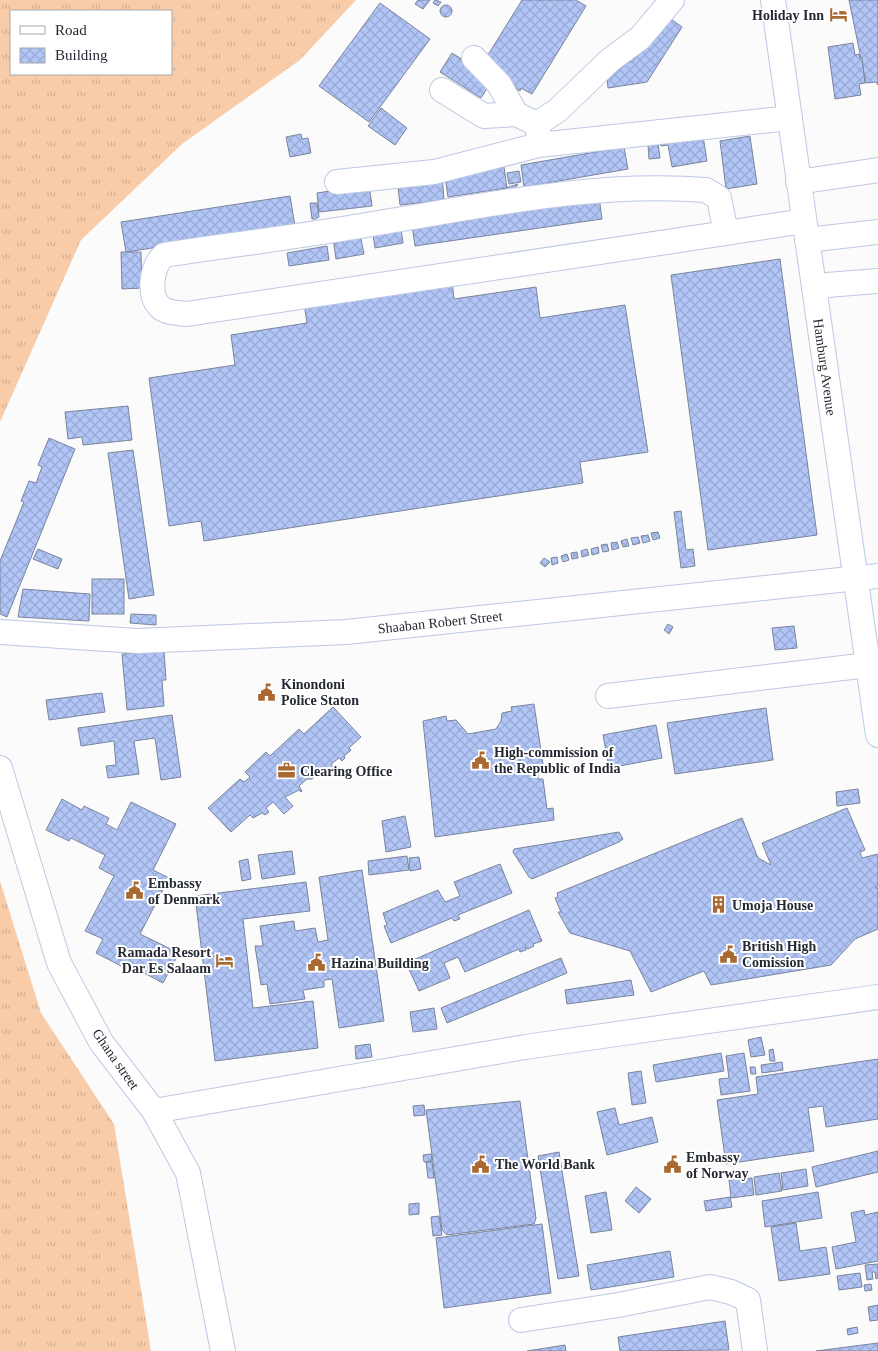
<svg xmlns="http://www.w3.org/2000/svg" width="878" height="1351" viewBox="0 0 878 1351" font-family="Georgia,serif">
<style>
.grass{fill:url(#grass-tufts);fill-rule:evenodd}
.building{fill:url(#building-cross-hatch);stroke:#7a849d}
.lines{fill:none;stroke-linecap:round;stroke-linejoin:round}
.minor-casing{stroke:#bdc8e3;stroke-width:26}
.minor{stroke:#fff;stroke-width:24}
.labels{text-anchor:middle;stroke-width:4;stroke-linejoin:round;paint-order:stroke}
.poi-label{font-size:14px;font-weight:bold;fill:#252933;stroke:#fff;text-anchor:start}
.street-label{font-size:14px;fill:#252933;stroke:#fff}
</style>
<defs>
<pattern id="grass-tufts" width="24" height="20" patternUnits="userSpaceOnUse" patternTransform="scale(1.25)"><rect width="24" height="20" fill="#f9cca9"/><path d="M3 7l-1-3M5 7V3M7 7l1-3M15 17l-1-3M17 17v-4M19 17l1-3" fill="none" stroke="#d5af92"/></pattern>
<pattern id="building-cross-hatch" width="8" height="8" patternUnits="userSpaceOnUse" patternTransform="scale(1.25)"><rect width="8" height="8" fill="#b1c5f6"/><path d="M0 0l8 8M0 8l8-8" fill="none" stroke="#98a9d3"/></pattern>
</defs>
<rect width="100%" height="100%" fill="#fbfbfb"/>
<g class="grass">
<path d="M0,0H356L300,60L182,144L81,240L0,422ZM171,11V74H11V11Z"/>
<polygon points="0,881 41,1013 114,1124 151,1351 0,1351"/>
</g>
<g class="building">
<polygon points="418,0 430,0 423,9 415,4"/>
<polygon points="435,0 441,2 438,6 433,3"/>
<polygon points="522,0 576,0 586,6 532,94 521,88 520,91 493,74 483,63"/>
<polygon points="849,0 878,0 878,85 876,82 866,83"/>
<polygon points="380,3 430,39 369,122 319,86"/>
<circle cx="446" cy="11" r="6"/>
<polygon points="664,14 682,27 647,82 608,88 606,67 633,61"/>
<polygon points="853,43 855,55 859,54 860,58 862,58 865,83 859,84 861,95 835,99 828,47"/>
<polygon points="452,53 493,79 481,98 440,72"/>
<polygon points="381,108 407,128 395,145 368,126"/>
<polygon points="301,134 302,139 308,138 311,153 290,157 286,137"/>
<polygon points="703,136 707,161 672,167 668,145 661,146 660,141"/>
<polygon points="750,136 757,184 726,189 720,141"/>
<polygon points="658,143 660,158 649,159 648,145"/>
<polygon points="624,147 628,169 524,187 521,165"/>
<polygon points="504,167 507,188 448,197 445,176"/>
<polygon points="519,171 521,182 509,184 507,173"/>
<polygon points="442,173 444,200 400,205 397,177"/>
<polygon points="518,184 516,187 518,197 504,199 502,189"/>
<polygon points="369,185 372,206 319,212 317,193"/>
<polygon points="290,196 295,226 126,252 121,222"/>
<polygon points="599,197 602,219 415,246 412,225"/>
<polygon points="310,203 317,203 319,217 315,219 312,219"/>
<polygon points="401,229 403,243 375,248 373,234"/>
<polygon points="360,234 364,254 336,259 333,238"/>
<polygon points="327,246 329,260 289,266 287,253"/>
<polygon points="121,252 141,252 142,288 122,289"/>
<polygon points="780,259 817,535 708,550 671,275"/>
<polygon points="452,281 454,299 536,287 540,318 625,305 648,452 580,462 583,483 204,541 201,521 169,526 149,378 235,365 231,335 307,323 304,303"/>
<polygon points="128,406 132,440 83,445 82,437 68,439 65,412"/>
<polygon points="49,438 75,449 7,617 0,614 0,561 24,502 21,501 29,481 36,483 42,467 38,465"/>
<polygon points="133,450 154,595 129,599 108,453"/>
<polygon points="681,511 686,550 693,549 695,566 681,568 674,512"/>
<polygon points="658,532 660,538 653,540 651,533"/>
<polygon points="648,535 650,541 643,543 641,536"/>
<polygon points="638,537 640,543 633,545 631,538"/>
<polygon points="627,539 629,546 623,547 621,541"/>
<polygon points="617,542 619,548 612,550 611,543"/>
<polygon points="607,544 609,551 603,552 601,545"/>
<polygon points="598,547 599,553 592,555 591,549"/>
<polygon points="38,549 62,559 58,569 33,559"/>
<polygon points="587,549 589,555 582,557 581,551"/>
<polygon points="577,552 578,558 572,559 571,553"/>
<polygon points="567,554 569,560 563,562 561,556"/>
<polygon points="557,557 558,563 552,565 551,558"/>
<polygon points="544,558 550,562 545,567 540,563"/>
<rect x="92" y="579" width="32" height="35"/>
<polygon points="23,589 90,594 89,621 18,617"/>
<polygon points="131,614 156,615 156,625 130,623"/>
<polygon points="668,624 673,627 669,634 664,630"/>
<polygon points="794,626 797,648 775,650 772,628"/>
<polygon points="164,651 166,680 162,680 164,706 127,710 122,654"/>
<polygon points="102,693 105,712 49,720 46,700"/>
<polygon points="534,704 544,771 538,772 538,779 543,779 547,809 553,808 554,820 435,837 423,721 446,716 447,721 456,720 468,734 496,729 501,721 502,713 512,711 511,707"/>
<polygon points="333,707 361,737 349,748 351,750 344,756 345,758 342,761 339,758 331,764 334,768 332,770 330,767 321,775 319,773 312,779 307,779 299,786 302,791 301,792 299,790 285,797 293,806 284,814 273,802 266,808 269,812 265,815 262,813 253,818 250,815 231,832 208,808 240,779 244,782 250,777 245,772 266,752 270,756 299,729 304,734"/>
<polygon points="766,708 773,760 675,774 667,723"/>
<polygon points="172,715 181,777 161,780 155,738 134,741 139,774 108,778 106,766 116,765 114,741 81,746 78,728"/>
<polygon points="656,725 662,758 609,768 603,735"/>
<polygon points="858,789 860,803 837,806 836,792"/>
<polygon points="62,799 82,810 84,806 109,818 106,824 117,830 131,802 176,824 153,870 169,878 140,934 179,953 163,983 127,964 125,968 96,953 103,939 85,931 114,876 99,868 105,855 71,838 69,841 46,830"/>
<polygon points="847,808 865,850 860,852 862,858 878,854 878,886 875,888 878,888 878,929 855,939 831,965 711,985 704,971 651,992 630,951 570,933 558,912 561,912 555,898 558,897 557,893 742,818 758,858 771,865 762,843"/>
<polygon points="405,816 411,847 386,852 382,821"/>
<polygon points="619,832 623,839 619,842 532,879 529,877 513,852 514,849"/>
<polygon points="292,851 295,874 262,879 258,855"/>
<polygon points="407,856 409,870 369,875 368,861"/>
<polygon points="419,857 421,869 410,871 409,858"/>
<polygon points="248,859 251,879 242,881 239,861"/>
<polygon points="500,864 512,893 458,915 460,919 454,921 452,918 391,943 384,926 387,925 383,913 438,890 445,902 460,896 454,882"/>
<polygon points="362,870 384,1021 339,1028 332,979 324,980 324,987 303,990 305,999 270,1004 267,984 261,985 255,946 263,946 260,926 294,921 295,931 315,928 318,942 328,940 319,877"/>
<polygon points="306,882 310,911 243,919 253,1008 313,1001 318,1048 215,1061 195,896"/>
<polygon points="529,910 542,941 533,944 534,946 528,949 525,947 526,950 520,952 519,949 465,972 458,957 444,963 450,978 419,991 406,963"/>
<polygon points="561,958 567,973 447,1023 441,1008"/>
<polygon points="631,980 634,995 567,1004 565,990"/>
<polygon points="434,1008 437,1029 413,1032 410,1012"/>
<polygon points="761,1037 765,1055 751,1057 748,1040"/>
<polygon points="370,1044 372,1057 356,1059 355,1046"/>
<polygon points="773,1049 775,1061 770,1061 769,1050"/>
<polygon points="721,1053 724,1071 656,1082 653,1065"/>
<polygon points="744,1053 750,1091 721,1095 719,1079 729,1078 726,1056"/>
<polygon points="878,1059 878,1119 826,1127 823,1106 808,1108 814,1151 726,1164 717,1100 758,1094 756,1077"/>
<polygon points="782,1062 783,1070 762,1073 761,1065"/>
<polygon points="750,1067 755,1067 756,1074 751,1074"/>
<polygon points="641,1071 646,1103 632,1105 628,1073"/>
<polygon points="520,1101 536,1218 534,1224 447,1235 442,1230 426,1110"/>
<polygon points="424,1105 425,1115 414,1116 413,1106"/>
<polygon points="615,1108 619,1125 652,1117 658,1142 607,1155 597,1112"/>
<polygon points="878,1151 878,1172 816,1187 812,1167"/>
<polygon points="559,1152 579,1276 558,1279 538,1156"/>
<polygon points="431,1154 432,1161 424,1162 423,1155"/>
<polygon points="426,1162 432,1162 434,1178 428,1178"/>
<polygon points="806,1169 808,1186 783,1190 781,1173"/>
<polygon points="779,1173 782,1191 756,1195 754,1177"/>
<polygon points="752,1178 754,1195 731,1198 729,1180"/>
<polygon points="636,1187 651,1199 639,1213 625,1201"/>
<polygon points="606,1192 612,1230 591,1233 585,1196"/>
<polygon points="818,1192 822,1218 765,1227 762,1201"/>
<polygon points="730,1197 732,1207 706,1211 704,1201"/>
<polygon points="419,1203 419,1214 409,1215 409,1204"/>
<polygon points="864,1210 865,1215 878,1212 878,1261 836,1269 832,1247 856,1242 851,1213"/>
<polygon points="439,1216 442,1235 433,1236 431,1217"/>
<polygon points="796,1223 800,1251 826,1247 830,1274 779,1281 771,1227"/>
<polygon points="542,1224 551,1293 444,1308 436,1238"/>
<polygon points="670,1251 674,1277 591,1290 587,1265"/>
<polygon points="878,1264 878,1278 876,1279 875,1272 872,1272 873,1279 867,1280 865,1265"/>
<polygon points="860,1273 862,1287 839,1290 837,1276"/>
<polygon points="871,1284 872,1290 865,1291 864,1285"/>
<polygon points="878,1305 878,1320 870,1321 868,1307"/>
<polygon points="725,1321 729,1350 620,1351 618,1337"/>
<polygon points="857,1327 858,1333 848,1335 847,1329"/>
<polygon points="878,1343 878,1351 816,1351"/>
<polygon points="565,1345 566,1351 527,1351"/>
</g>
<g class="lines">
<defs>
<g id="minor">
<polyline points="773,0 878,735"/>
<polyline points="474,58 499,84 516,114 537,124 539,139"/>
<polyline points="442,90 484,116 516,114"/>
<polyline points="537,124 558,110 610,60 640,38 672,0"/>
<polyline points="337,182 434,172 539,145 790,118"/>
<polyline points="798,182 878,170"/>
<path d="M726,233L719,198L706,190C595,182 493,204 384,222C311,235 237,244 164,255C152,266 147,294 160,307C166,313 179,313 187,314L726,233L804,221"/>
<polyline points="807,240 878,232"/>
<polyline points="814,286 878,281"/>
<polyline points="0,632 137,641 346,632 878,576"/>
<polyline points="608,696 868,665"/>
<polyline points="0,768 59,963 101,1042 154,1111 188,1173 223,1351"/>
<polyline points="154,1111 525,1047 878,997"/>
<polyline points="521,1320 618,1305 710,1287 731,1292 748,1300 755,1351"/>
</g>
</defs>
<use href="#minor" class="minor-casing"/>
<use href="#minor" class="minor"/>
</g>
<defs>
<symbol id="hotel-bare" viewBox="-9 -9 18 18"><path d="M-6-4.5h1.5V1H6V5H4.5V3h-9V5H-6ZM-4 0a1.8 1.8 0 1 1 3.6 0ZM.5 0V-2.5h3Q6-2.5 6 0Z" fill="#a96931" stroke="#fff" stroke-width="2.5" paint-order="stroke"/></symbol>
<symbol id="civic-bare" viewBox="-9 -9 18 18"><path d="M-.6-6.5H3V-4.5H.6V-3L4-1V1h2V6H-6V1h2V-1L-.6-3ZM-1.2 2.5V6h2.4V2.5Z" fill="#a96931" stroke="#fff" stroke-width="2.5" paint-order="stroke"/></symbol>
<symbol id="office-bare" viewBox="-9 -9 18 18"><path d="M-6-3h4V-5.5h4V-3h4V5H-6ZM-1-4.5V-3h2v-1.5ZM-6 0V1H6V0Z" fill="#a96931" stroke="#fff" stroke-width="2.5" paint-order="stroke"/></symbol>
<symbol id="building-bare" viewBox="-9 -9 18 18"><path d="M-4-6H4V6H1V3H-1V6H-4ZM-2.5-4.3h1.7v1.8h-1.7ZM.8-4.3h1.7v1.8H.8ZM-2.5-1h1.7V.8h-1.7ZM.8-1h1.7V.8H.8Z" fill="#a96931" stroke="#fff" stroke-width="2.5" paint-order="stroke"/></symbol>
</defs>
<g fill-rule="evenodd">
<use href="#hotel-bare" x="826" y="2" width="25" height="25"/>
<use href="#civic-bare" x="254" y="680" width="25" height="25"/>
<use href="#civic-bare" x="468" y="748" width="25" height="25"/>
<use href="#office-bare" x="274" y="758" width="25" height="25"/>
<use href="#civic-bare" x="122" y="878" width="25" height="25"/>
<use href="#building-bare" x="706" y="892" width="25" height="25"/>
<use href="#civic-bare" x="716" y="942" width="25" height="25"/>
<use href="#hotel-bare" x="212" y="948" width="25" height="25"/>
<use href="#civic-bare" x="304" y="950" width="25" height="25"/>
<use href="#civic-bare" x="468" y="1152" width="25" height="25"/>
<use href="#civic-bare" x="660" y="1152" width="25" height="25"/>
</g>
<g class="labels">
<g class="poi-label">
<text x="824" y="20" text-anchor="end">Holiday Inn</text>
<text x="281" y="689">Kinondoni<tspan x="281" dy="16">Police Staton</tspan></text>
<text x="494" y="757">High-commission of<tspan x="494" dy="16">the Republic of India</tspan></text>
<text x="300" y="776">Clearing Office</text>
<text x="148" y="888">Embassy<tspan x="148" dy="16">of Denmark</tspan></text>
<text x="732" y="910">Umoja House</text>
<text x="742" y="951">British High<tspan x="742" dy="16">Comission</tspan></text>
<text x="211" y="957" text-anchor="end">Ramada Resort<tspan x="211" dy="16">Dar Es Salaam</tspan></text>
<text x="331" y="968">Hazina Building</text>
<text x="686" y="1162">Embassy<tspan x="686" dy="16">of Norway</tspan></text>
<text x="495" y="1169">The World Bank</text>
</g>
<g class="street-label">
<text transform="translate(825 367) rotate(82)" y="5">Hamburg Avenue</text>
<text transform="translate(440 622) rotate(-6)" y="5">Shaaban Robert Street</text>
<text transform="translate(116 1059) rotate(55)" y="5">Ghana street</text>
</g>
</g>
<rect x="10" y="10" width="162" height="65" fill="#ffffff" stroke="#a8a9ad"/>
<rect x="20" y="26" width="25" height="8" fill="#ffffff" stroke="#a8a9ad"/>
<text x="55" y="35" font-size="15" fill="#252933">Road</text>
<rect x="20" y="48" width="25" height="15" fill="url(#building-cross-hatch)" stroke="#a8a9ad"/>
<text x="55" y="60" font-size="15" fill="#252933">Building</text>
</svg>
